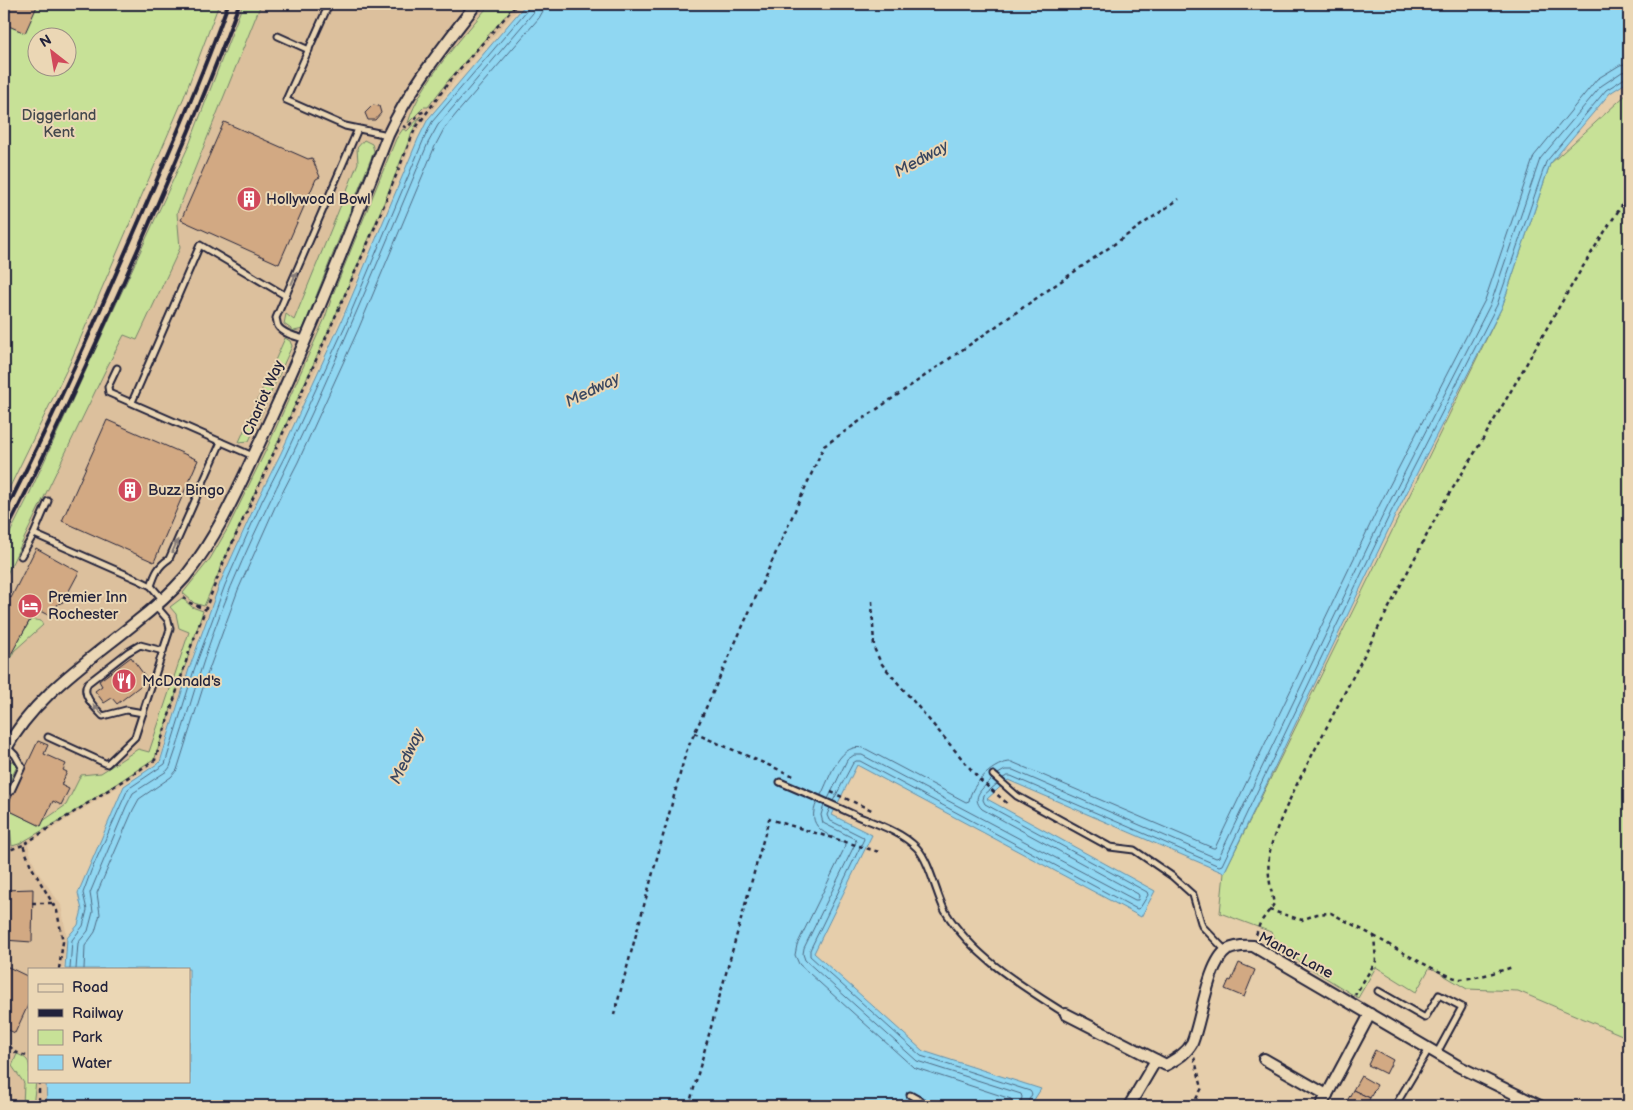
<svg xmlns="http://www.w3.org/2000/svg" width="1633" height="1110" viewBox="0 0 1633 1110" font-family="'Balsamiq Sans',sans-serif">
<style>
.built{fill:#dcc09d}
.green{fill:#c7e197;stroke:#748269;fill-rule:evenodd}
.water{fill:#90d7f2;stroke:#648fa9}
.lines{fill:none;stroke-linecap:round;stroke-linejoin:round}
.shore{stroke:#4e6a84;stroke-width:1}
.building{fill:#d2a983;stroke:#22223b}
.service-casing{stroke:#22223b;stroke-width:9}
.minor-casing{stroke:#22223b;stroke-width:14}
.path{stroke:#22223b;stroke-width:2.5;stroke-dasharray:4 4;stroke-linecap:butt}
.service{stroke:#ebd7b5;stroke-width:5}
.minor{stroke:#ebd7b5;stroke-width:10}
.rail{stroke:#22223b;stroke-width:4}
.oneway{fill:#867c78}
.labels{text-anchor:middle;stroke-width:4;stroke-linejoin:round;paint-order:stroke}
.park-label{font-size:15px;fill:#43484d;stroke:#ebd7b5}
.poi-label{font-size:15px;fill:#22223b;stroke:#ebd7b5;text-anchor:start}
.street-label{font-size:15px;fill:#22223b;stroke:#ebd7b5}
.water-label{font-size:16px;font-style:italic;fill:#384660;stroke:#ebd7b5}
</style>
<rect width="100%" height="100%" fill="#e6ceab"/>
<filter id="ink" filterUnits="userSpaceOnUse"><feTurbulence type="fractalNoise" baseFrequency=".02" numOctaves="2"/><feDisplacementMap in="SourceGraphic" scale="10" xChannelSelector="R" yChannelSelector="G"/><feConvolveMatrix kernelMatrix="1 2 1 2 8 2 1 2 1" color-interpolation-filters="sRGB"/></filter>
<g filter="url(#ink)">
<polygon class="built" points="252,4 520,4 517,10 459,75 418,130 346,305 238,540 200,632 159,761 28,844 31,856 37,871 61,905 67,938 63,969 29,969 29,1081 46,1081 47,1106 4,1106 4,559"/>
<g class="green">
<path d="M4,4H219L184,97L69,365L4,499ZM38,38H68V68H38Z"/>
<polygon points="243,4 261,4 177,213 180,248 137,340 124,335 107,367 4,580 4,545 27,499 189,145"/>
<path d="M490,4H516L447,82L428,107H424L408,123C420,82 463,37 490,4Z"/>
<polygon points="1629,92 1629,1038 1518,991 1467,989 1430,967 1416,992 1376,967 1358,998 1278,948 1271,932 1220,913 1224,873 1502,307 1550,164"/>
<path d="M421,116L413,130C351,292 273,447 204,606L194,603L183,593L210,559L228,528L267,448L325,318L333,294L396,139L403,129L407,131Z"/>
<polygon points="364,140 372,144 374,151 303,329 294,331 284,324 286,314 294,320 358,163 357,148"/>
<polygon points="285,338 290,341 292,346 249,441 239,442"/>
<polygon points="182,598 192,607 203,611 155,758 69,815 19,844 12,846 8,810 41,826 43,821 66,805 81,775 101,773 138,749 149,752 189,632 179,628 176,614 170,607"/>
<polygon points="31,619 41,621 43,625 14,651 7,666 9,668 4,672 4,665"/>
<polygon points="12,761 17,766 10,781 4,784 4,771 8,762"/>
<path d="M17,1054C33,1060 29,1066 29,1081H36L33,1106H23L24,1083L12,1066Z"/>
</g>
<polygon class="water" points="526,4 1629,4 1629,81 1610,93 1550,164 1502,307 1396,514 1224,873 1008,780 987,799 1155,891 1141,917 857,765 832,815 872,835 814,953 923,1051 1041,1089 1030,1106 47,1106 46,1081 189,1081 189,969 65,969 67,938 78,925 82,910 78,893 124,786 160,762 189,669 220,583 258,499 281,453 341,322 418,139 428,119"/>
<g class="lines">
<g class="shore">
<polyline points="998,774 1005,770 1013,770 1216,858 1219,857 1386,509 1491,303 1540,159 1601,86 1622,72 1629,71"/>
<polyline points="1003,778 1007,776 1011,776 1219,866 1222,865 1391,512 1497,305 1546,162 1606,90 1625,78 1629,77"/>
<path d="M821,795C830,778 840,739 866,749L966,802L969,801C971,784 995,761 1012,762L1213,848H1215L1379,506L1485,300L1534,156L1597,79L1620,65L1629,63"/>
<path d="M828,799L847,760L854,755H862L1135,900H1138L1139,896L1138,894L982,809C970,797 983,788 992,779"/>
<polyline points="833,801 853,763 856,761 860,761 1137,909 1140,908 1148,895 1147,892 985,804 983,800 984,795 997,784"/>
<path d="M817,802C805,827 826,834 845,843L846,845L797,945L795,955L799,964L913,1067L1011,1099L1012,1106"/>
<polyline points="824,805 821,815 823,823 855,839 856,842 804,948 803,954 805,960 917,1061 1021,1094 1022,1097 1020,1106"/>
<polyline points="830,808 827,815 829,820 863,837 864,839 810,950 810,956 921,1056 1030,1091 1032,1094 1026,1106"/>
<polyline points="70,969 72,940 83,926 87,910 83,893 91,871 128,789 165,764 194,670 225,585 262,501 285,456 346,324 423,141 432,122 528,9 530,4"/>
<path d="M76,969L78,943L88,931L93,912L90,893L126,807L133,793L167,771L170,767C188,716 201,663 221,612C247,544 281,480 312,413C352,324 390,234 428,143L438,125L533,13L536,4"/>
<polyline points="84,969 85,946 95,932 100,914 97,893 133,810 139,799 171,777 177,770 207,675 238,590 275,507 298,462 358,330 435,146 444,129 457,113 539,18 543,11 544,4"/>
</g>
</g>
<g class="building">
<polygon points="4,4 38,4 25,33 4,24"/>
<polygon points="373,105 379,106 381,113 375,120 368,120 365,113"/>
<polygon points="224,122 308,159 312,158 320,177 316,179 279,264 181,220"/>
<polygon points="107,420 198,460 154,562 62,521"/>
<polygon points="36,548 79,572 63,602 58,604 50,616 36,609 4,667 4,593 11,598"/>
<polygon points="131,657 148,680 117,704 112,698 104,703 95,691 102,686 99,681"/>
<polygon points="38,741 48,745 44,754 66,764 63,770 67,772 61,785 69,789 61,805 53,801 41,826 6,809"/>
<polygon points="33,889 32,942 4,940 4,890"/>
<polygon points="1239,963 1255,970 1244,997 1225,989 1229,980 1231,981"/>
<polygon points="4,965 29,977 29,1003 15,1033 4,1028"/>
<polygon points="1375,1050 1393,1060 1386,1074 1368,1065"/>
<polygon points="1361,1076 1377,1085 1370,1098 1353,1090"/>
<polygon points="1353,1090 1370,1098 1366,1106 1352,1106 1346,1103"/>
</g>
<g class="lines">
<defs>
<g id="service">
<polyline points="329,4 286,100 345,126 388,135"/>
<polyline points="278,36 309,50"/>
<path d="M305,339C297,337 283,334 278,326C277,324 277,321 276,318L358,129"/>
<polyline points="117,368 108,387 109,393 253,456"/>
<polyline points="132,402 200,245 286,296"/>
<polyline points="34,534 141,581 151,586 163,600"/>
<polyline points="21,556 34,534 48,501"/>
<path d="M151,586C155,574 158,566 169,559L221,442"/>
<path d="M143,713L126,710L103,716C95,708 80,694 88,683L128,652L140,645L163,651"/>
<polyline points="4,735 11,740"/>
<polyline points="48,737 107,764 135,737 170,629 168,620 156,606"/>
<polyline points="993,775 1017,796 1110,847 1134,850 1172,876 1193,895 1202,926 1226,951"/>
<path d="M780,782C806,793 831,804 857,816C877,824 902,832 917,848C930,862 936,894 945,911C973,957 1022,986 1066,1014"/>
<polyline points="4,795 11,791 22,767 15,755 7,747"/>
<polyline points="1378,991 1425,1018 1439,995 1462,1007 1437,1053"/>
<polyline points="910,1095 930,1106"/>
<polyline points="1395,1106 1429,1049"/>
</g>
<g id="minor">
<path d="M4,752C34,696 87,662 135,623C153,609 170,594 185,577C220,533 241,482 265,431C310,334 349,235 388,135C411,86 444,46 476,4"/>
<path d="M1066,1014L1166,1065C1176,1059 1186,1054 1192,1043C1201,1022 1208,962 1227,950C1235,946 1244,945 1253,946L1460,1067L1540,1106"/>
<polyline points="1264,1059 1327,1095"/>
<polyline points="1129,1106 1156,1060"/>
<polyline points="1321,1106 1370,1014"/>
</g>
</defs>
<use href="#service" class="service-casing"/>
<use href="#minor" class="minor-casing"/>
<g class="path">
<polyline points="403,126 407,128 420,113 426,111"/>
<polyline points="183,597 190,603 205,609"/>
<polyline points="872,601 874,648 881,663 980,780 1008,804"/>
<polyline points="694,733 796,777"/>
<polyline points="831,792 874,811"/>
<polyline points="4,852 23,845"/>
<polyline points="32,903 52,903"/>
<polyline points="1269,910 1302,920 1317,914 1331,913 1374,936 1376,961 1355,995"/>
<path d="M1256,935L1260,923L1274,904C1271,889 1267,873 1269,857C1271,837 1287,806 1296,786L1444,502C1509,402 1561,294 1629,195"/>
<path d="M1374,936C1389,945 1448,979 1461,979C1478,978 1496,972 1513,967"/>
<polyline points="59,969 63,942 57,911 31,866 23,845 155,760 190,649 224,561 300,396 375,227 415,129 451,79 517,4"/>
<polyline points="614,1015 686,752 824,446 1179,199"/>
<polyline points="4,1040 15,1052 29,1057"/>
<polyline points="39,1081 39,1106"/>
<polyline points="689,1106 769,819 879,852"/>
<polyline points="1192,1106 1202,1088 1194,1057"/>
</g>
<use href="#service" class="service"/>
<use href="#minor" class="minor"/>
<g class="rail">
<path d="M4,514C53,418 96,320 139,221C170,150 202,77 228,4"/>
<path d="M4,536C56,434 103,330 149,224C180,152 212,78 239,4"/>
</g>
</g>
<defs><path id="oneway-solid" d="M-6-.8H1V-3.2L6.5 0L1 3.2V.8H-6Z" transform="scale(1.25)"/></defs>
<g class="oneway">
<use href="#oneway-solid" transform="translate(294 278) rotate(-67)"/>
<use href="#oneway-solid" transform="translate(175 546) rotate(-66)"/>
<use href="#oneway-solid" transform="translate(98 710) rotate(-134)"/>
</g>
</g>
<defs>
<symbol id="building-disc" viewBox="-11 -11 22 22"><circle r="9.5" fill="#d1495b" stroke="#ebd7b5"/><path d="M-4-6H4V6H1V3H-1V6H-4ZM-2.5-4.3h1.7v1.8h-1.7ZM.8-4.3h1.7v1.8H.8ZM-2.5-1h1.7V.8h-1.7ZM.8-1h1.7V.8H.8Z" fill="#fff"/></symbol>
<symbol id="hotel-disc" viewBox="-11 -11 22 22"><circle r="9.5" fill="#d1495b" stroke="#ebd7b5"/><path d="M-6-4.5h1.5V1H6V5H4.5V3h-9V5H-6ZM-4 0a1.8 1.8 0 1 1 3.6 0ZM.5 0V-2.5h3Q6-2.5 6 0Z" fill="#fff"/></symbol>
<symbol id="restaurant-disc" viewBox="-11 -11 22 22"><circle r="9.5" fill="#d1495b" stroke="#ebd7b5"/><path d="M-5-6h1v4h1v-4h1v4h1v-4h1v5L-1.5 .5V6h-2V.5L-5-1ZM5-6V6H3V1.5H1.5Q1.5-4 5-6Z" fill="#fff"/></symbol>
</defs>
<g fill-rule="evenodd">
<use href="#building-disc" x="235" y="185" width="28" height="28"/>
<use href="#building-disc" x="116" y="476" width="28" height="28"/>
<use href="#hotel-disc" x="16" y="592" width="28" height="28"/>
<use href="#restaurant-disc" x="110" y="667" width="28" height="28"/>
</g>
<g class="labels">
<g class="park-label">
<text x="59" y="120">Diggerland<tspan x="59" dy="17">Kent</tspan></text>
</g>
<g class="poi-label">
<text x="266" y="204">Hollywood Bowl</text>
<text x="148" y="495">Buzz Bingo</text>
<text x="48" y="602">Premier Inn<tspan x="48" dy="17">Rochester</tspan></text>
<text x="142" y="686">McDonald's</text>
</g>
<g class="street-label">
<text transform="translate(263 398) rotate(-66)" y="5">Chariot Way</text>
<text transform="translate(1296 955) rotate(28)" y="5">Manor Lane</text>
</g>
<g class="water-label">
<text transform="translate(921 158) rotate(-29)" y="6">Medway</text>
<text transform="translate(592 389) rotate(-26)" y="6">Medway</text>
<text transform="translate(406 756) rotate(-65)" y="6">Medway</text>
</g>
</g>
<rect width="1633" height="1110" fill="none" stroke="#ebd7b5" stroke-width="20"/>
<rect x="10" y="10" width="1613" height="1090" fill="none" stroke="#22223b" stroke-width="2" filter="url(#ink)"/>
<rect x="28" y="968" width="162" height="115" fill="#ebd7b5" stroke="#9b8f84"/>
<rect x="38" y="984" width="25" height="8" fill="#ebd7b5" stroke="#9b8f84"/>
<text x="72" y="992" font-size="15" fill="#22223b">Road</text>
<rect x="38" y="1009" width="25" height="8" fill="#22223b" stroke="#9b8f84"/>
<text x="72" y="1018" font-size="15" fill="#22223b">Railway</text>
<rect x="38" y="1030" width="25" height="15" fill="#c7e197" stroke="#9b8f84"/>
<text x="72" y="1042" font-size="15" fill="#22223b">Park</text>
<rect x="38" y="1055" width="25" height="15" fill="#90d7f2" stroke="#9b8f84"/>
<text x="72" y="1068" font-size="15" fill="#22223b">Water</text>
<g transform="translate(52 52) rotate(329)"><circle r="24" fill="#ebd7b5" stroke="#9b8f84"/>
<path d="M0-4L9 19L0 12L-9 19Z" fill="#d1495b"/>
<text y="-8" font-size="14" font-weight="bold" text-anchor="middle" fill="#22223b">N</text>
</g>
</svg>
